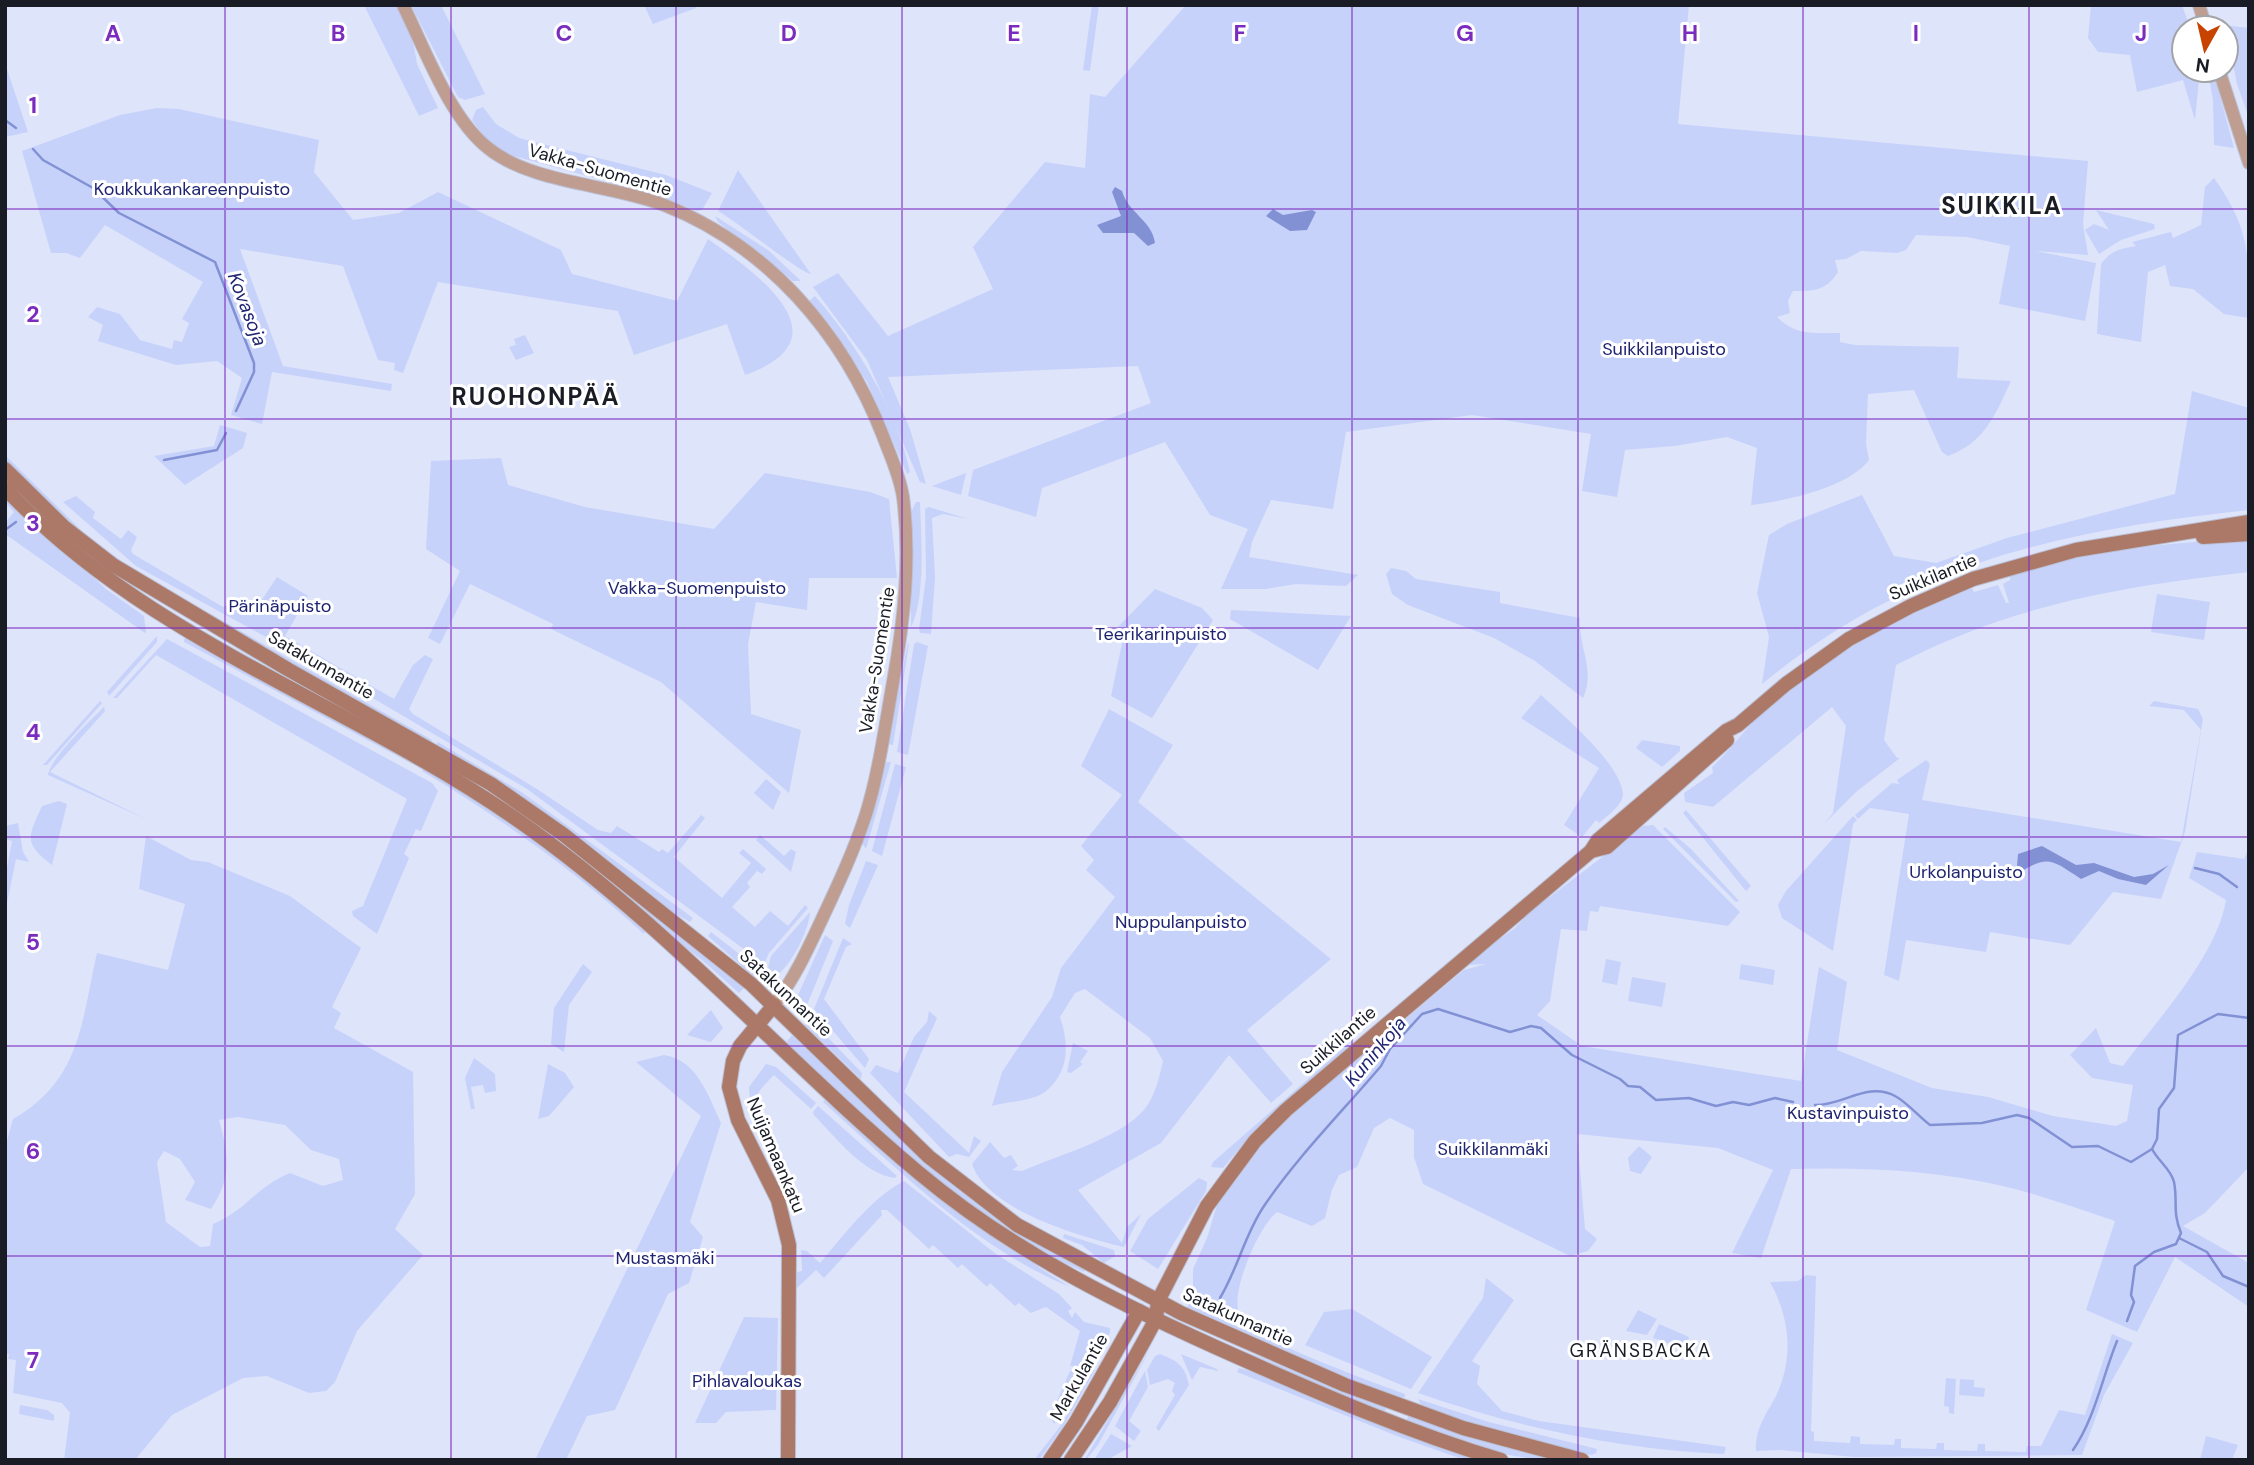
<svg xmlns="http://www.w3.org/2000/svg" width="2254" height="1465" viewBox="0 0 2254 1465" font-family="'DM Sans',sans-serif">
<style>
.green{fill:#c7d2fb;fill-rule:evenodd}
.water{fill:#8191d4}
.lines{fill:none;stroke-linecap:round;stroke-linejoin:round}
.stream{stroke:#8191d4;stroke-width:2.5}
.tertiary-casing{stroke:#bbc0d4;stroke-width:14}
.secondary-casing{stroke:#bbc0d4;stroke-width:16}
.tertiary{stroke:#c09d91;stroke-width:12}
.secondary{stroke:#ac7968;stroke-width:14}
.grid{fill:none;stroke:#7b2cbf;stroke-width:2;stroke-opacity:0.55}
.labels{text-anchor:middle;stroke-width:6;stroke-linejoin:round;paint-order:stroke}
.street-label{font-size:18px;fill:#191c25;stroke:#fff}
.park-label{font-size:18px;fill:#1f2472;stroke:#fff}
.water-label{font-size:19px;font-style:italic;fill:#1f2573;stroke:#fff}
.neighbourhood-label{font-size:19px;letter-spacing:2px;fill:#191c25;stroke:#fff}
.district-label{font-size:24px;font-weight:bold;letter-spacing:2px;fill:#191c25;stroke:#fff}
.grid-label{font-size:23px;text-anchor:middle;font-weight:bold;fill:#7b2cbf;stroke:#fff;stroke-width:6;stroke-linejoin:round;paint-order:stroke}
</style>
<rect width="100%" height="100%" fill="#dee4fa"/>
<g class="green">
<polygon points="364,5 396,5 413,41 417,64 438,108 419,116"/>
<polygon points="411,5 441,5 485,94 465,100 458,97"/>
<polygon points="644,5 696,5 696,8 653,24"/>
<polygon points="1092,5 1099,5 1090,71 1083,70"/>
<path d="M1186,5H1689L1678,124L2088,161L2083,224L2088,255L2036,251L2096,263L2085,321L1999,304L2010,246L1967,237L1916,235L1906,250L1897,253L1861,251L1846,259L1835,260L1838,272C1826,291 1814,291 1793,291L1788,301L1790,313L1777,317C1795,336 1816,333 1840,333V342L1855,345L1959,347L1957,378L2011,381C1996,413 1985,443 1948,456L1942,452L1914,390L1868,394L1866,444L1869,460C1848,488 1785,501 1751,505L1757,448L1727,437L1675,446L1625,450L1617,497L1582,491L1591,434L1472,415L1346,432L1333,509L1271,500L1252,542L1249,557L1358,575L1346,586L1296,584L1266,589H1221L1248,529L1210,515L1165,442L1042,488L1036,517L968,496L973,470L1151,403L1138,366L888,377L910,429L926,484L920,482L867,360L813,287L838,273L888,336L993,289L973,247L1045,162L1085,168L1090,94L1105,97Z"/>
<polygon points="2091,5 2182,5 2190,28 2184,28 2184,70 2200,70 2195,120 2183,80 2137,92 2130,55 2098,52 2088,38"/>
<polygon points="2223,25 2249,28 2249,118 2237,84 2226,28"/>
<polygon points="5,63 28,132 5,137"/>
<polygon points="2208,70 2213,70 2234,148 2214,145 2213,101"/>
<polygon points="483,107 496,124 519,138 666,175 712,193 702,210 697,211 650,193 506,154 489,143 472,120 476,110"/>
<path d="M157,108L179,109L319,140L314,172L353,220L399,213L438,192L561,250L572,274L677,301L708,239C755,272 850,338 745,375L727,324L634,355L618,311L438,282L403,373L394,370L395,363L378,360L343,266L240,249L283,366L392,384L391,391L272,372L262,424L231,415L242,378L217,361L176,365L98,341L103,325L88,317L97,307L120,314L140,340L172,349L174,340L182,342L189,323L182,319L203,282L105,225L80,258L66,253H51L22,151L120,115Z"/>
<path d="M738,170L811,274C802,274 736,221 718,211Z"/>
<path d="M2214,178C2251,230 2249,257 2249,318L2224,314L2193,289L2170,286L2165,265L2148,272L2141,342L2097,334L2101,264C2112,249 2122,249 2136,246L2132,242L2171,232L2173,238L2201,225L2205,187Z"/>
<polygon points="2096,210 2154,224 2155,229 2121,240 2099,254 2085,230 2094,224 2109,230"/>
<polygon points="715,216 768,250 801,281 793,281 718,222"/>
<path d="M815,296C856,343 897,410 910,472L907,474L867,382L831,326L809,301Z"/>
<polygon points="525,335 534,353 516,360 509,347 516,345 514,339"/>
<path d="M2192,391L2249,408V510C2063,530 1911,562 1762,684L1769,637L1757,593L1769,535L1787,524L1862,495L1894,556L1936,563L2007,538L2175,494Z"/>
<polygon points="220,425 247,433 243,448 185,485 154,456 214,446"/>
<path d="M5,455L85,534L136,572L194,606C122,567 60,522 5,462Z"/>
<polygon points="501,458 508,485 585,507 714,529 765,473 870,492 889,499 897,578 809,578 807,610 756,602 748,644 751,714 801,730 789,793 661,682 551,629 553,624 470,584 440,644 428,638 460,571 426,549 431,461"/>
<polygon points="966,473 961,495 932,486"/>
<polygon points="5,496 106,589 144,616 146,632 125,657 145,633 8,536 5,538 5,523 14,512 5,502"/>
<polygon points="76,496 95,512 93,518 121,539 128,530 137,537 131,550 133,554 223,607 230,604 251,616 277,577 308,596 285,636 394,699 413,665 425,655 433,659 409,709 413,714 537,789 598,830 611,833 617,826 659,852 662,849 668,853 701,815 705,818 674,857 722,898 751,863 739,853 743,849 766,869 762,874 757,871 747,883 750,887 732,907 755,927 770,911 788,926 805,905 808,908 769,953 764,964 527,789 310,661 136,566 63,502"/>
<path d="M916,502H920C921,535 926,598 911,627V512Z"/>
<polygon points="929,507 968,519 943,514 932,518 935,577 931,634 920,633 919,629 926,577 925,509"/>
<path d="M2249,537V572C2119,587 2014,604 1896,665L1884,740L1897,758H1900L1856,792L1824,824L1833,813L1846,726L1832,707L1713,807L1685,802L1684,793L1713,773L1712,767C1733,748 1749,723 1771,704C1830,655 1894,619 1964,589L1972,588L1974,592L1998,585L2006,603H2009L2003,584L2010,580V576C2087,548 2167,545 2249,537Z"/>
<path d="M1391,568L1406,571L1416,579L1500,592V603L1580,618C1578,647 1596,670 1583,698L1535,661L1494,638L1408,605L1392,594L1386,574Z"/>
<polygon points="1155,589 1202,608 1213,620 1152,718 1111,696 1124,634 1114,631"/>
<polygon points="2157,594 2210,602 2204,640 2151,632"/>
<polygon points="200,608 432,740 430,744 308,676"/>
<polygon points="1231,610 1351,616 1318,670 1230,619"/>
<polygon points="185,634 419,765 418,767 184,642"/>
<polygon points="157,636 157,642 109,696 107,692"/>
<polygon points="167,639 432,783 438,791 421,831 416,829 404,854 409,858 377,934 353,916 352,911 363,906 407,799 156,655 117,698 113,698"/>
<polygon points="917,642 928,646 908,755 897,752 914,644"/>
<polygon points="908,643 909,644 893,745 887,744"/>
<path d="M1541,695C1563,715 1621,764 1623,794C1623,805 1607,816 1599,823L1596,820L1582,837L1564,825L1599,768L1521,718Z"/>
<polygon points="100,701 102,703 47,765 43,765"/>
<polygon points="2154,701 2198,709 2203,719 2185,832 2161,899 2113,892 2070,945 1990,932 1986,952 1906,940 1899,981 1884,975 1909,814 1870,808 1858,819 1855,815 1892,783 1899,784 1897,780 1926,760 1930,764 1922,800 2181,842 2201,730 2184,710 2149,706"/>
<path d="M104,707L105,711L50,772L148,820L48,775C51,757 90,721 104,707Z"/>
<path d="M1109,709L1173,745L1138,802L1331,959L1247,1030L1293,1084L1271,1103L1229,1055L1161,1143L1078,1190L1122,1243L1127,1227L1141,1214L1124,1247C1081,1237 987,1210 972,1164L990,1142L1004,1158L1011,1155L1018,1166L1012,1170L1022,1171C1056,1156 1118,1139 1143,1111C1155,1097 1159,1078 1163,1061L1150,1038L1085,989L1075,993L1060,1017C1069,1044 1070,1072 1045,1092C1033,1101 1006,1102 992,1106L1002,1072L1052,997L1061,968L1115,897L1086,870L1094,860L1081,846L1122,795L1081,766Z"/>
<polygon points="1642,740 1680,746 1680,751 1662,767 1636,748"/>
<polygon points="438,742 523,793 693,918 690,922 664,907 435,747"/>
<path d="M431,755C545,820 643,904 746,986L739,993L702,960Z"/>
<polygon points="886,762 891,762 866,849 862,843"/>
<polygon points="895,764 906,767 882,856 872,851"/>
<path d="M424,768L523,829L602,892L645,932L644,934C575,871 502,819 422,771Z"/>
<polygon points="766,779 781,792 773,810 754,793"/>
<path d="M59,801L67,804L52,865C23,843 28,837 42,806Z"/>
<polygon points="1686,810 1751,886 1746,891 1683,813"/>
<polygon points="1853,816 1857,820 1853,824 1833,951 1782,918 1778,905 1786,891"/>
<polygon points="18,823 23,852 29,862 16,859 5,913 5,878 12,841 5,839 5,826"/>
<path d="M1653,825L1740,912L1728,926L1600,906L1598,912L1590,911L1587,931L1561,929L1550,1001L1537,1015L1582,1046L1801,1081L1819,967L1847,982L1837,1050L1932,1088L1988,1097L2053,1116L2116,1126L2127,1121L2133,1085L2092,1078L2070,1055L2096,1028L2110,1063L2123,1066C2157,1020 2217,956 2226,900L2189,878L2197,852L2244,859L2249,848V1167L2205,1213L2183,1226L2249,1263V1307L2175,1257L2137,1332L2086,1310L2115,1221C2078,1209 2041,1195 2003,1186C1934,1170 1861,1167 1791,1169L1761,1258L1732,1253L1773,1170L1718,1148L1577,1134L1585,1229L1597,1239L1588,1251L1570,1256L1423,1184L1414,1157V1130L1390,1118L1374,1128L1357,1167L1339,1175L1332,1190L1325,1218L1312,1226L1277,1212C1259,1226 1233,1287 1238,1309L1228,1313L1193,1291V1269L1207,1238L1217,1205L1251,1157L1279,1125L1464,970L1486,964L1468,965L1483,950L1514,929L1530,912L1643,826Z"/>
<polygon points="1665,827 1691,849 1739,901 1736,902 1663,829"/>
<polygon points="760,835 784,856 791,849 796,852 791,872 756,840"/>
<path d="M146,836L191,860L208,862L290,896L361,948L332,1007L341,1013L334,1028L413,1072L415,1194L395,1229L423,1255L357,1331L335,1382L326,1391L309,1393L267,1376L243,1378L172,1415L135,1460H64L70,1413L62,1403L13,1393L16,1360L8,1359L9,1354L5,1353V1148L13,1119C81,1080 81,1023 97,953L168,970L185,904L139,889ZM238,1117L285,1125L311,1150L339,1159L343,1180L323,1186L290,1173C256,1187 245,1211 213,1224L210,1246L200,1247L166,1222L157,1162L164,1151L180,1159L195,1182L185,1200L211,1209C232,1178 229,1155 219,1120Z"/>
<polygon points="866,861 878,865 850,928 845,924 849,905"/>
<path d="M810,912C809,931 791,965 777,975L768,968L771,956Z"/>
<polygon points="711,932 760,970 754,977 708,936"/>
<polygon points="825,935 833,941 807,1005 798,995"/>
<polygon points="843,938 852,944 846,947 824,999 869,1059 865,1068 814,1009"/>
<polygon points="1606,959 1621,962 1617,985 1602,982"/>
<polygon points="583,964 592,972 569,1005 564,1052 551,1044 554,1008"/>
<polygon points="1741,964 1775,970 1773,985 1739,979"/>
<polygon points="1632,977 1666,983 1662,1007 1628,1001"/>
<polygon points="711,1010 723,1028 711,1042 687,1035"/>
<polygon points="929,1011 937,1018 904,1092 969,1153 974,1136 981,1141 969,1157 957,1154 949,1157 870,1073 876,1065 898,1073 914,1037 927,1022"/>
<polygon points="809,1018 862,1073 861,1079 805,1025"/>
<path d="M792,1035L950,1183L1009,1226L1085,1269L1084,1272C968,1220 877,1128 785,1044Z"/>
<polygon points="1073,1043 1088,1051 1080,1062 1083,1064 1071,1073 1067,1072"/>
<polygon points="1348,1044 1350,1046 1257,1128 1223,1168 1211,1167 1213,1162"/>
<path d="M664,1055C697,1060 708,1095 721,1123L690,1222L703,1237L689,1283L668,1294L615,1410L587,1416L566,1460H535L701,1116L636,1062Z"/>
<polygon points="474,1058 495,1074 496,1091 485,1093 483,1085 471,1087 475,1109 471,1109 465,1078"/>
<polygon points="548,1064 565,1073 574,1087 549,1116 538,1119"/>
<path d="M766,1064L776,1067L816,1103L811,1109L774,1075C762,1087 746,1103 757,1118L751,1119L749,1087Z"/>
<path d="M824,1100L1040,1268L1070,1287C975,1248 898,1169 823,1102Z"/>
<path d="M818,1106L897,1176L895,1178C865,1175 835,1137 814,1115L813,1112Z"/>
<polygon points="1639,1146 1652,1157 1641,1174 1630,1171 1628,1158"/>
<polygon points="1199,1178 1207,1182 1206,1191 1158,1269 1130,1251 1148,1219"/>
<path d="M904,1181L996,1254L1059,1294L1072,1308L1068,1311L1072,1318L1075,1312L1084,1322L1110,1328V1333L1091,1357L1093,1359L1090,1365L1070,1366L1080,1331L1046,1307L1031,1313L1019,1303L1015,1306L990,1283L987,1287L962,1264L958,1268L933,1245L929,1249L887,1210H881L882,1215L824,1278L816,1270L797,1288V1272L802,1271L801,1250L807,1251L820,1263C845,1234 871,1198 904,1181Z"/>
<polygon points="1064,1234 1114,1250 1115,1256 1104,1263 1082,1245 1063,1238"/>
<path d="M1806,1275L1816,1276L1811,1431L1814,1432V1441L1850,1443L1851,1436L1860,1437V1444L1894,1445L1895,1439H1901V1448L1936,1449L1937,1443H1944V1450L1977,1451L1978,1444H1985V1451L2026,1452L2027,1446H2041L2059,1410L2085,1415L2112,1334L2133,1343L2104,1395L2082,1455L1854,1457L1780,1450L1756,1451C1755,1428 1766,1415 1776,1396C1794,1358 1790,1318 1770,1282L1798,1281Z"/>
<path d="M1486,1278L1514,1300L1472,1361L1480,1366L1477,1384L1502,1411L1539,1421L1726,1447L1724,1454C1619,1450 1517,1427 1418,1393L1483,1298Z"/>
<path d="M1192,1299C1259,1338 1332,1368 1405,1394V1397L1398,1398L1297,1359L1187,1308Z"/>
<polygon points="1352,1309 1432,1357 1411,1389 1305,1345 1324,1312"/>
<polygon points="1638,1310 1657,1319 1647,1335 1626,1331"/>
<polygon points="744,1317 778,1318 776,1410 726,1412 716,1423 695,1423"/>
<polygon points="1659,1324 1689,1337 1685,1354 1679,1352 1678,1346 1653,1338"/>
<polygon points="1152,1346 1098,1445 1086,1460 1085,1459"/>
<polygon points="1239,1349 1385,1407 1386,1410 1382,1413 1238,1352"/>
<path d="M1160,1354C1177,1361 1185,1365 1189,1385L1159,1431L1156,1428L1175,1395L1172,1391L1175,1383L1168,1379L1150,1385L1147,1370L1155,1356Z"/>
<polygon points="1181,1354 1217,1369 1218,1371 1200,1367 1192,1380"/>
<polygon points="1239,1368 1258,1373 1422,1441 1481,1460 1465,1460 1402,1438 1237,1372"/>
<polygon points="1093,1369 1095,1370 1064,1425 1039,1460 1034,1460 1062,1424"/>
<polygon points="1070,1371 1086,1371 1054,1424 1050,1417"/>
<polygon points="1145,1371 1148,1387 1129,1421 1141,1431 1134,1441 1115,1426"/>
<polygon points="1946,1378 1956,1379 1954,1414 1949,1413 1949,1407 1944,1406"/>
<polygon points="1960,1379 1974,1380 1974,1387 1985,1388 1984,1397 1959,1395"/>
<path d="M1418,1399L1489,1422L1597,1449L1596,1453L1592,1455C1534,1445 1478,1426 1422,1407Z"/>
<polygon points="20,1405 47,1410 54,1415 54,1421 19,1414"/>
<path d="M1409,1414L1559,1460C1505,1460 1457,1441 1406,1422Z"/>
<polygon points="1111,1434 1132,1446 1107,1460 1094,1460"/>
<polygon points="2206,1436 2238,1445 2232,1460 2200,1460"/>
</g>
<g class="water">
<path d="M1115,187L1122,191C1128,213 1152,220 1155,243L1148,246L1134,233H1103L1097,225L1121,216L1112,192Z"/>
<polygon points="1273,209 1283,215 1312,210 1316,212 1307,230 1290,231 1266,216"/>
<path d="M2042,846L2076,865L2094,863L2134,877L2153,874L2169,865L2146,885L2118,879L2099,871L2081,879C2051,859 2048,854 2016,875L2010,873V869L2017,866L2018,854Z"/>
</g>
<g class="lines">
<g class="stream">
<polyline points="5,120 16,128"/>
<polyline points="33,149 43,160 93,188 119,213 215,262 254,363 254,372 236,411"/>
<polyline points="164,460 217,450 226,433"/>
<polyline points="5,530 16,522"/>
<polyline points="2195,868 2219,874 2237,887"/>
<path d="M1815,1105C1842,1106 1868,1081 1895,1096C1908,1103 1918,1116 1930,1125L1982,1123L2017,1115L2029,1118L2072,1147L2098,1146L2131,1162L2152,1149L2157,1139L2159,1109L2174,1088L2178,1035L2218,1014L2249,1018"/>
<polyline points="2179,1238 2207,1252 2223,1276 2249,1287"/>
<path d="M1220,1298C1238,1268 1245,1234 1264,1206C1298,1156 1342,1112 1381,1066L1390,1049L1422,1014L1438,1009L1510,1032L1531,1026L1541,1028L1572,1055L1620,1079L1628,1086L1640,1087L1656,1100L1689,1098L1716,1106L1733,1102L1749,1105L1775,1098L1793,1102"/>
<path d="M2127,1321L2134,1302L2131,1295L2135,1266L2154,1252L2176,1244L2181,1233C2172,1211 2178,1202 2174,1182C2171,1169 2158,1161 2152,1149"/>
<path d="M2073,1450C2095,1418 2102,1378 2117,1341"/>
</g>
<defs>
<g id="tertiary">
<path d="M403,5C425,49 449,117 488,148C532,184 611,184 664,205C768,246 843,333 883,436C890,455 900,476 903,497C911,559 904,621 893,682C885,726 879,772 866,814C854,851 837,887 821,921C807,951 794,979 774,1005"/>
<polyline points="2199,5 2206,28"/>
<polyline points="2219,70 2249,163"/>
</g>
<g id="secondary">
<polyline points="5,469 64,527 113,565 289,670 491,784 564,835 751,984 929,1157 1017,1225 1181,1313 1345,1385 1463,1428 1582,1460"/>
<path d="M5,488C147,641 351,703 519,821C665,923 783,1059 919,1173C1014,1253 1127,1308 1240,1358C1325,1396 1411,1433 1501,1460"/>
<polyline points="2203,537 2249,534"/>
<polyline points="1591,851 1607,847 1727,740"/>
<polyline points="774,1005 740,1046 733,1061 729,1087 738,1120 778,1200 789,1245 788,1460"/>
<polyline points="1050,1460 1076,1422 1139,1311"/>
<polyline points="1071,1460 1110,1402 1144,1341 1156,1319 1158,1301 1207,1206 1255,1141 1286,1110 1591,851 1598,840 1726,731 1738,725 1786,684 1849,639 1911,606 1973,579 2076,550 2249,522"/>
</g>
</defs>
<use href="#tertiary" class="tertiary-casing"/>
<use href="#secondary" class="secondary-casing"/>
<use href="#tertiary" class="tertiary"/>
<use href="#secondary" class="secondary"/>
</g>
<path class="grid" d="M225,5V1460M451,5V1460M676,5V1460M902,5V1460M1127,5V1460M1352,5V1460M1578,5V1460M1803,5V1460M2029,5V1460M5,209H2249M5,419H2249M5,628H2249M5,837H2249M5,1046H2249M5,1256H2249"/>
<g class="labels">
<g class="street-label">
<text transform="translate(600 170) rotate(16)" y="6">Vakka-Suomentie</text>
<text transform="translate(1933 577) rotate(-23)" y="6">Suikkilantie</text>
<text transform="translate(877 660) rotate(-81)" y="6">Vakka-Suomentie</text>
<text transform="translate(321 665) rotate(30)" y="6">Satakunnantie</text>
<text transform="translate(786 993) rotate(43)" y="6">Satakunnantie</text>
<text transform="translate(1338 1040) rotate(-41)" y="6">Suikkilantie</text>
<text transform="translate(776 1155) rotate(67)" y="6">Nuijamaankatu</text>
<text transform="translate(1238 1317) rotate(24)" y="6">Satakunnantie</text>
<text transform="translate(1079 1377) rotate(-60)" y="6">Markulantie</text>
</g>
<g class="park-label">
<text x="192" y="195">Koukkukankareenpuisto</text>
<text x="1664" y="355">Suikkilanpuisto</text>
<text x="697" y="594">Vakka-Suomenpuisto</text>
<text x="280" y="612">Pärinäpuisto</text>
<text x="1161" y="640">Teerikarinpuisto</text>
<text x="1966" y="878">Urkolanpuisto</text>
<text x="1181" y="928">Nuppulanpuisto</text>
<text x="1848" y="1119">Kustavinpuisto</text>
<text x="1493" y="1155">Suikkilanmäki</text>
<text x="665" y="1264">Mustasmäki</text>
<text x="747" y="1387">Pihlavaloukas</text>
</g>
<g class="water-label">
<text transform="translate(248 309) rotate(69)" y="7">Kovasoja</text>
<text transform="translate(1375 1051) rotate(-50)" y="7">Kuninkoja</text>
</g>
<g class="neighbourhood-label">
<text x="1641" y="1357">GRÄNSBACKA</text>
</g>
<g class="district-label">
<text x="2002" y="214">SUIKKILA</text>
<text x="536" y="405">RUOHONPÄÄ</text>
</g>
</g>
<g class="grid-label">
<text x="113" y="41">A</text>
<text x="338" y="41">B</text>
<text x="564" y="41">C</text>
<text x="789" y="41">D</text>
<text x="1014" y="41">E</text>
<text x="1240" y="41">F</text>
<text x="1465" y="41">G</text>
<text x="1690" y="41">H</text>
<text x="1916" y="41">I</text>
<text x="2141" y="41">J</text>
<text x="33" y="113">1</text>
<text x="33" y="322">2</text>
<text x="33" y="531">3</text>
<text x="33" y="740">4</text>
<text x="33" y="950">5</text>
<text x="33" y="1159">6</text>
<text x="33" y="1368">7</text>
</g>
<rect width="2254" height="1465" fill="none" stroke="#191c25" stroke-width="14"/>
<g transform="translate(2205 49) rotate(188)"><circle r="33" fill="#ffffff" stroke="#a3a4a8" stroke-width="2"/>
<path d="M0-5L12 26L0 18L-12 26Z" fill="#c84200"/>
<text y="-10" font-size="19" font-weight="bold" text-anchor="middle" fill="#191c25">N</text>
</g>
</svg>
